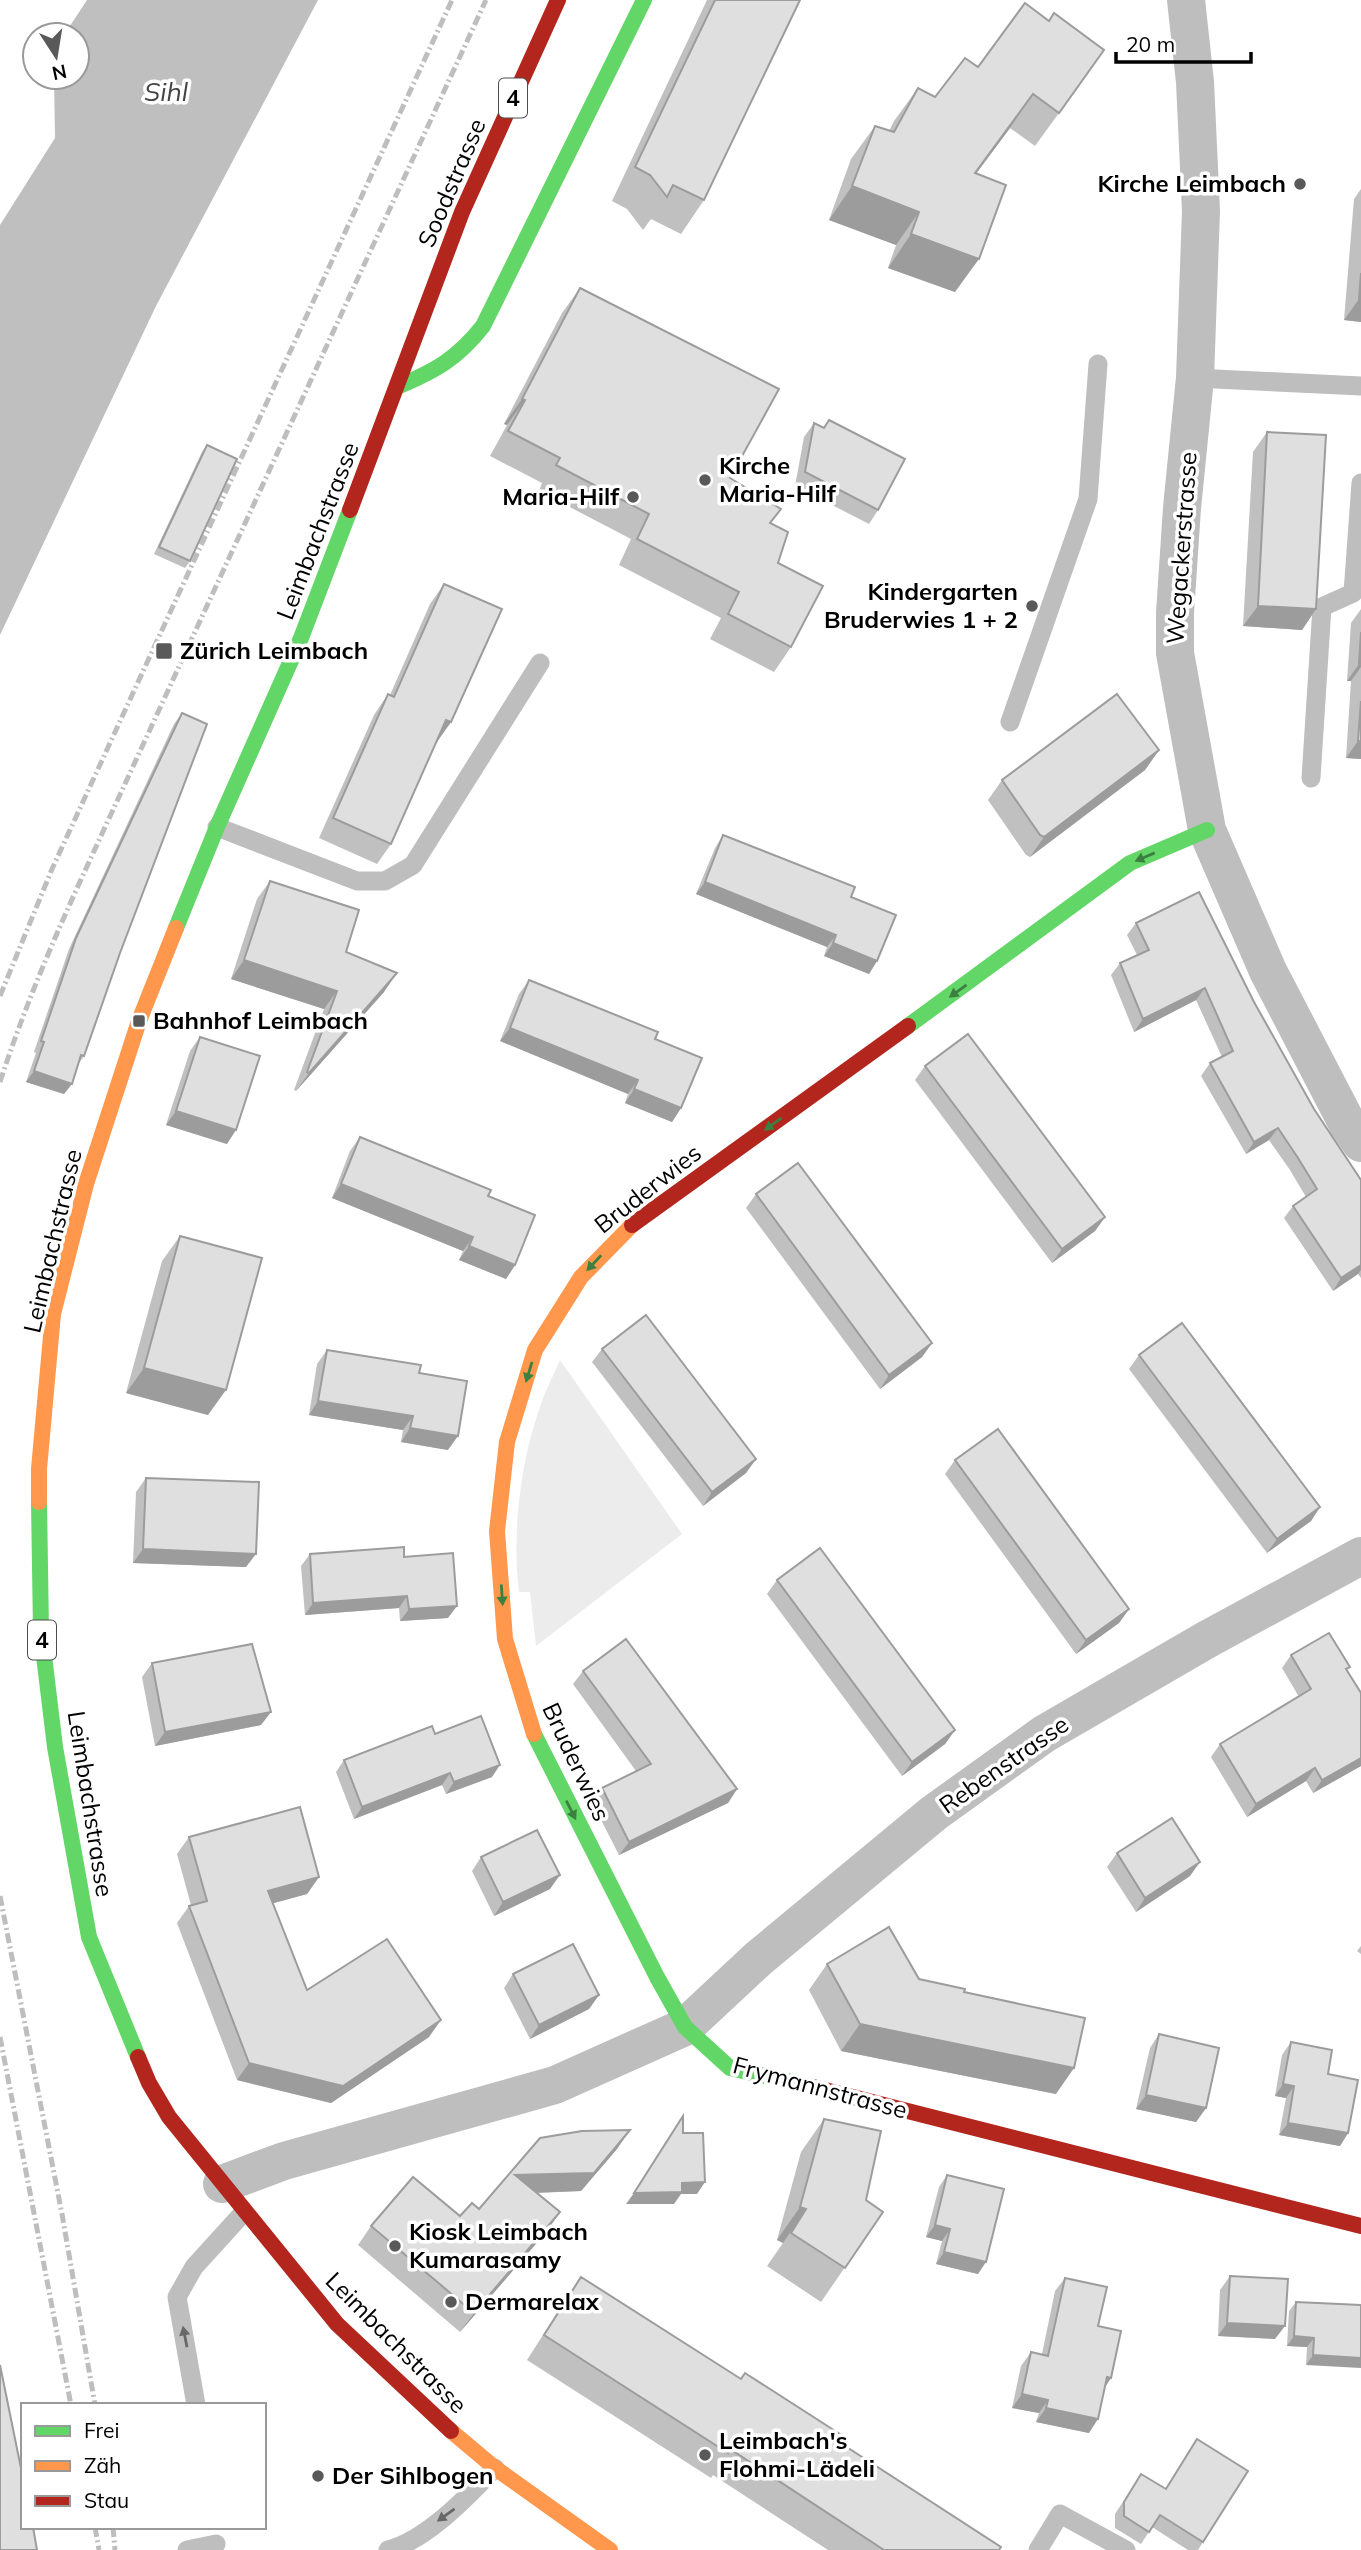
<svg xmlns="http://www.w3.org/2000/svg" width="1361" height="2550" viewBox="0 0 1361 2550" font-family="Mulish,sans-serif">
<style>
.green{fill:#ececec}
.water{fill:#bfbfbf}
.lines{fill:none;stroke-linecap:round;stroke-linejoin:round}
.lane{stroke:#bebebe;stroke-width:19}
.street{stroke:#bebebe;stroke-width:38}
.fast{stroke:#63d668;stroke-width:16}
.slow{stroke:#ff974d;stroke-width:16}
.jam{stroke:#b3261e;stroke-width:16}
.rail{stroke:#bebebe;stroke-width:5;stroke-dasharray:10 3.5 2 3.5;stroke-linecap:butt}
.wall{fill:#c0c0c0}
.shaded-wall{fill:#9c9c9c}
.building{fill:#dfdfdf;stroke:#9c9c9c;stroke-width:2}
.oneway{fill:#3b803e}
.oneway2{fill:#686868}
.poi-dot{fill:#595959;stroke:#fff;stroke-width:2.5}
.labels{text-anchor:middle;stroke-width:7;stroke-linejoin:round;paint-order:stroke}
.shield{fill:#fff;stroke:#4c4c4c;stroke-width:2}
.shield-label{font-size:23px;font-weight:bold;fill:#000}
.street-label{font-size:24px;fill:#000;stroke:#fff}
.poi-label{font-size:24px;font-weight:bold;fill:#000;stroke:#fff;text-anchor:start}
.water-label{font-size:26px;font-style:italic;fill:#444;stroke:#fff}
</style>
<rect width="100%" height="100%" fill="#fff"/>
<path class="green" d="M560,1360L682,1534L536,1646L530,1592H519C512,1535 520,1464 539,1410C544,1393 553,1377 560,1360Z"/>
<polygon class="water" points="87,0 318,0 156,306 0,635 0,225 55,138 54,77 77,77 77,35 64,35"/>
<g class="lines">
<g class="lane">
<polyline points="1195,378 1361,386"/>
<polyline points="1010,722 1088,499 1098,364"/>
<polyline points="1311,778 1322,607 1353,593 1361,483"/>
<polyline points="217,827 357,881 385,881 413,865 540,663"/>
<polyline points="196,2405 177,2297 194,2267 244,2212"/>
<polyline points="187,2550 216,2544"/>
<path d="M388,2550C427,2540 468,2496 495,2468"/>
<polyline points="1038,2550 1060,2514 1126,2550"/>
</g>
<g class="street">
<polyline points="1186,0 1195,82 1201,211 1195,378 1182,508 1175,613 1175,653 1207,830 1268,971 1347,1123 1361,1143"/>
<polyline points="222,2184 284,2161 555,2085 685,2027 759,1958 934,1813 1044,1734 1206,1640 1361,1556"/>
</g>
<g class="fast">
<path d="M397,387C435,371 457,359 483,326L644,0"/>
<polyline points="176,928 217,827 301,638 350,510"/>
<polyline points="908,1026 1130,863 1207,830"/>
<polyline points="39,1502 41,1631 55,1747 89,1937 138,2057"/>
<polyline points="534,1734 657,1977 685,2027 730,2068 809,2086"/>
</g>
<g class="slow">
<polyline points="39,1502 39,1469 53,1314 86,1184 139,1021 176,928"/>
<polyline points="534,1734 505,1639 497,1531 507,1442 535,1350 581,1277 632,1225"/>
<polyline points="451,2431 495,2468 610,2550"/>
</g>
<g class="jam">
<polyline points="350,510 462,212 558,0"/>
<polyline points="632,1225 908,1026"/>
<polyline points="138,2057 149,2083 169,2117 337,2324 451,2431"/>
<polyline points="809,2086 1361,2226"/>
</g>
<g class="rail">
<polyline points="0,996 52,869 452,0"/>
<path d="M0,1082C23,1011 52,943 83,875L486,0"/>
<polyline points="0,1896 62,2214 95,2405"/>
<polyline points="0,2037 71,2405"/>
<polyline points="95,2527 99,2550"/>
<polyline points="113,2527 115,2550"/>
</g>
</g>
<g class="wall">
<polygon points="707,0 800,0 704,200 681,234 651,219 643,230 627,209 612,201"/>
<polygon points="978,67 1080,84 1035,146 1010,128 976,174 955,292 888,268 896,245 829,220 851,159 875,126 889,131 894,121 918,88 935,97"/>
<polygon points="1361,189 1361,322 1344,320 1354,199"/>
<polygon points="580,288 730,478 781,509 771,523 791,647 774,672 710,639 721,618 619,565 631,539 539,491 542,483 490,456 507,425 504,424 562,313"/>
<polygon points="829,420 878,510 869,524 795,486 804,437 814,423 823,428"/>
<polygon points="1267,432 1316,609 1302,630 1243,626 1253,452"/>
<polygon points="207,445 190,561 185,568 154,554 202,452"/>
<polygon points="444,584 451,722 436,742 391,844 377,864 319,838 374,715 388,694 390,695 430,604"/>
<polygon points="1361,609 1361,759 1346,758 1351,681 1347,681 1351,623"/>
<polygon points="182,713 120,953 84,1056 77,1066 64,1094 26,1082 36,1053 34,1052 69,949 174,724"/>
<polygon points="1159,750 1145,770 1030,857 1026,855 988,800 1002,780"/>
<polygon points="723,835 851,897 877,961 869,974 824,956 827,947 696,894 715,848"/>
<polygon points="270,881 346,952 384,992 296,1091 294,1090 324,1009 231,979 257,899"/>
<polygon points="1136,923 1254,1002 1314,1109 1361,1180 1361,1278 1358,1274 1333,1291 1284,1218 1293,1206 1306,1197 1290,1170 1269,1140 1246,1154 1201,1076 1210,1063 1222,1057 1196,1000 1134,1032 1111,975 1120,963 1137,955 1127,935"/>
<polygon points="529,980 655,1039 681,1108 672,1122 625,1103 628,1094 500,1041 519,994"/>
<polygon points="200,1037 227,1144 166,1125 190,1051"/>
<polygon points="925,1066 1105,1217 1095,1231 1052,1263 915,1080"/>
<polygon points="360,1137 488,1196 515,1265 506,1279 459,1260 463,1251 332,1198 350,1151"/>
<polygon points="756,1194 932,1343 922,1357 880,1389 746,1208"/>
<polygon points="180,1236 208,1415 126,1393 162,1261"/>
<polygon points="602,1349 756,1459 746,1473 703,1506 592,1362"/>
<polygon points="327,1350 419,1373 448,1450 401,1442 403,1430 309,1415 317,1364"/>
<polygon points="1139,1355 1320,1507 1311,1521 1267,1553 1129,1369"/>
<polygon points="955,1460 1129,1609 1119,1623 1076,1654 945,1474"/>
<polygon points="146,1478 246,1567 133,1563 136,1492"/>
<polygon points="310,1554 404,1557 448,1618 400,1621 399,1608 305,1615 301,1566"/>
<polygon points="777,1580 955,1730 945,1744 902,1776 767,1594"/>
<polygon points="1291,1655 1347,1670 1361,1766 1313,1793 1306,1781 1247,1817 1211,1757 1220,1744 1299,1697 1282,1668"/>
<polygon points="152,1663 261,1725 155,1746 142,1677"/>
<polygon points="583,1671 737,1789 728,1803 619,1855 592,1802 602,1788 636,1771 573,1684"/>
<polygon points="435,1734 492,1777 446,1794 442,1785 354,1819 336,1772 344,1760"/>
<polygon points="189,1837 319,1877 307,1894 273,1903 307,1990 429,2037 331,2103 237,2080 177,1923 189,1906 191,1905 177,1854"/>
<polygon points="1117,1853 1190,1876 1136,1912 1107,1867"/>
<polygon points="481,1857 550,1889 494,1916 472,1871"/>
<polygon points="1361,1946 1361,1954 1357,1951"/>
<polygon points="827,1964 919,1979 964,1992 1056,2094 841,2051 809,1990"/>
<polygon points="513,1974 599,1995 589,2009 530,2039 504,1988"/>
<polygon points="1159,2034 1206,2108 1196,2122 1136,2109 1150,2048"/>
<polygon points="1291,2042 1328,2074 1348,2133 1340,2146 1279,2135 1286,2098 1275,2096 1282,2055"/>
<polygon points="824,2119 866,2200 883,2212 821,2302 767,2266 783,2243 777,2240 801,2152"/>
<polygon points="617,2149 581,2191 537,2193 560,2212 547,2231 460,2332 358,2245 371,2226 460,2216 479,2209"/>
<polygon points="947,2175 978,2274 936,2264 942,2241 926,2237 939,2187"/>
<polygon points="1230,2276 1275,2339 1218,2336 1220,2290"/>
<polygon points="581,2277 839,2442 999,2550 828,2550 713,2475 711,2478 527,2360 564,2302"/>
<polygon points="1065,2278 1098,2326 1111,2378 1104,2388 1089,2433 1036,2422 1039,2413 1012,2408 1021,2366 1031,2352 1042,2354 1055,2291"/>
<polygon points="1296,2302 1361,2305 1306,2365 1307,2347 1287,2346 1289,2311"/>
<polygon points="1197,2439 1203,2542 1198,2550 1188,2550 1152,2527 1141,2544 1115,2528 1115,2514 1141,2474 1165,2489"/>
</g>
<g class="shaded-wall">
<polygon points="1033,94 1010,128 951,207 975,173"/>
<polygon points="852,186 919,212 896,245 829,220"/>
<polygon points="911,234 979,259 955,292 888,268"/>
<polygon points="1359,299 1361,300 1361,322 1344,320"/>
<polygon points="522,399 525,400 507,425 504,424"/>
<polygon points="1258,606 1316,609 1302,630 1243,626"/>
<polygon points="1359,664 1361,664 1361,667 1351,681 1347,681"/>
<polygon points="446,720 451,722 437,742 432,740"/>
<polygon points="1358,741 1361,741 1361,759 1346,758"/>
<polygon points="1159,750 1145,770 1030,857 1044,837"/>
<polygon points="705,882 836,935 827,947 696,894"/>
<polygon points="833,943 877,961 869,974 824,956"/>
<polygon points="244,960 337,991 324,1009 231,979"/>
<polygon points="397,973 384,992 296,1091 309,1073"/>
<polygon points="1205,988 1196,1000 1134,1032 1143,1019"/>
<polygon points="510,1028 638,1080 628,1094 500,1041"/>
<polygon points="34,1071 72,1084 64,1094 26,1082"/>
<polygon points="634,1089 681,1108 672,1122 625,1103"/>
<polygon points="176,1111 236,1130 227,1144 166,1125"/>
<polygon points="1278,1128 1269,1140 1246,1154 1254,1142"/>
<polygon points="341,1184 473,1237 463,1251 332,1198"/>
<polygon points="1105,1217 1095,1231 1052,1263 1062,1249"/>
<polygon points="469,1246 515,1265 506,1279 459,1260"/>
<polygon points="1361,1265 1361,1270 1358,1274 1333,1291 1341,1278"/>
<polygon points="932,1343 922,1357 880,1389 889,1375"/>
<polygon points="144,1368 226,1390 208,1415 126,1393"/>
<polygon points="318,1401 413,1416 403,1430 309,1415"/>
<polygon points="410,1428 458,1436 448,1450 401,1442"/>
<polygon points="756,1459 746,1473 703,1506 712,1492"/>
<polygon points="1320,1507 1311,1521 1267,1553 1277,1539"/>
<polygon points="143,1549 256,1554 246,1567 133,1563"/>
<polygon points="407,1596 399,1608 305,1615 313,1603"/>
<polygon points="457,1606 448,1618 400,1621 409,1609"/>
<polygon points="1129,1609 1119,1623 1076,1654 1086,1640"/>
<polygon points="271,1712 261,1725 155,1746 165,1732"/>
<polygon points="955,1730 945,1744 902,1776 912,1762"/>
<polygon points="1361,1758 1361,1766 1313,1793 1322,1780"/>
<polygon points="500,1765 492,1777 446,1794 454,1782"/>
<polygon points="1315,1768 1306,1781 1247,1817 1256,1804"/>
<polygon points="450,1773 442,1785 354,1819 362,1807"/>
<polygon points="737,1789 728,1803 619,1855 629,1842"/>
<polygon points="1200,1862 1190,1876 1136,1912 1145,1898"/>
<polygon points="560,1875 550,1889 494,1916 503,1902"/>
<polygon points="319,1877 307,1894 256,1908 268,1891"/>
<polygon points="599,1995 589,2009 530,2039 539,2025"/>
<polygon points="441,2020 429,2037 331,2103 237,2080 249,2063"/>
<polygon points="860,2024 1074,2068 1056,2094 841,2051"/>
<polygon points="1283,2084 1294,2086 1286,2098 1275,2096"/>
<polygon points="1146,2095 1206,2108 1196,2122 1136,2109"/>
<polygon points="1288,2123 1348,2133 1340,2146 1279,2135"/>
<polygon points="630,2130 617,2149 581,2191 502,2194 515,2175"/>
<polygon points="705,2182 697,2194 681,2194 674,2204 626,2204 634,2193 682,2183"/>
<polygon points="800,2207 806,2209 783,2243 777,2240"/>
<polygon points="560,2212 547,2231 460,2332 474,2313"/>
<polygon points="935,2225 950,2229 942,2241 926,2237"/>
<polygon points="944,2252 986,2262 978,2274 936,2264"/>
<polygon points="1227,2323 1285,2326 1275,2339 1218,2336"/>
<polygon points="1294,2336 1314,2338 1307,2347 1287,2346"/>
<polygon points="1313,2355 1361,2358 1361,2368 1306,2365"/>
<polygon points="1107,2377 1111,2378 1102,2392"/>
<polygon points="1022,2394 1048,2400 1039,2413 1012,2408"/>
<polygon points="1046,2408 1098,2419 1089,2433 1036,2422"/>
</g>
<g class="building">
<polygon points="715,0 800,0 704,200 673,185 667,197 650,175 635,167"/>
<polygon points="1025,3 1049,21 1054,13 1104,50 1059,113 1033,94 975,173 1006,185 979,259 911,234 919,212 852,186 875,126 894,132 918,88 935,97 965,58 978,67"/>
<polygon points="1361,273 1361,300 1359,299"/>
<polygon points="580,288 779,389 730,478 781,509 770,523 788,532 778,563 823,586 791,647 728,614 739,592 637,539 649,514 556,465 560,458 508,431 525,400 522,399"/>
<polygon points="829,420 905,459 878,510 805,472 814,423 824,428"/>
<polygon points="1267,432 1326,435 1316,609 1258,606"/>
<polygon points="207,445 237,459 190,561 159,547"/>
<polygon points="444,584 502,609 451,722 446,720 391,844 333,818 388,694 394,697"/>
<polygon points="1361,632 1361,664 1359,664"/>
<polygon points="1117,694 1159,750 1044,837 1040,835 1002,780"/>
<polygon points="1361,701 1361,741 1358,741"/>
<polygon points="182,713 207,724 120,953 84,1056 81,1055 72,1084 34,1071 44,1042 41,1041 76,938"/>
<polygon points="723,835 855,887 851,897 896,915 877,961 833,943 836,935 705,882"/>
<polygon points="270,881 359,910 346,952 397,973 309,1073 307,1072 337,991 244,960"/>
<polygon points="1199,892 1254,1002 1314,1109 1361,1180 1361,1265 1341,1278 1293,1206 1317,1189 1298,1158 1278,1128 1254,1142 1210,1063 1233,1051 1205,988 1143,1019 1120,963 1149,950 1136,923"/>
<polygon points="529,980 658,1032 655,1039 702,1058 681,1108 634,1089 638,1080 510,1028"/>
<polygon points="968,1034 1105,1217 1062,1249 925,1066"/>
<polygon points="200,1037 260,1056 236,1130 176,1111"/>
<polygon points="360,1137 491,1190 488,1196 535,1215 515,1265 469,1246 473,1237 341,1184"/>
<polygon points="798,1163 932,1343 889,1375 756,1194"/>
<polygon points="180,1236 262,1258 226,1390 144,1368"/>
<polygon points="646,1315 756,1459 712,1492 602,1349"/>
<polygon points="1182,1323 1320,1507 1277,1539 1139,1355"/>
<polygon points="327,1350 421,1365 419,1373 467,1381 458,1436 410,1428 413,1416 318,1401"/>
<polygon points="998,1429 1129,1609 1086,1640 955,1460"/>
<polygon points="146,1478 259,1482 256,1554 143,1549"/>
<polygon points="404,1547 404,1557 453,1553 457,1606 409,1609 407,1596 313,1603 310,1554"/>
<polygon points="820,1548 955,1730 912,1762 777,1580"/>
<polygon points="1329,1633 1350,1667 1346,1669 1361,1693 1361,1758 1322,1780 1315,1768 1256,1804 1220,1744 1311,1689 1291,1655"/>
<polygon points="626,1639 737,1789 629,1842 602,1788 651,1764 583,1671"/>
<polygon points="252,1644 271,1712 165,1732 152,1663"/>
<polygon points="481,1716 500,1765 454,1782 450,1773 362,1807 344,1760 432,1726 435,1734"/>
<polygon points="300,1807 319,1877 268,1891 307,1990 387,1939 441,2020 343,2086 249,2063 189,1906 207,1901 189,1837"/>
<polygon points="1172,1818 1200,1862 1145,1898 1117,1853"/>
<polygon points="537,1830 560,1875 503,1902 481,1857"/>
<polygon points="889,1927 919,1979 965,1989 964,1992 1085,2018 1074,2068 860,2024 827,1964"/>
<polygon points="573,1944 599,1995 539,2025 513,1974"/>
<polygon points="1159,2034 1219,2048 1206,2108 1146,2095"/>
<polygon points="1291,2042 1332,2050 1328,2074 1358,2080 1348,2133 1288,2123 1294,2086 1283,2084"/>
<polygon points="683,2116 683,2133 703,2133 705,2182 682,2183 682,2192 634,2193"/>
<polygon points="824,2119 881,2131 866,2200 883,2212 845,2268 791,2233 806,2209 800,2207"/>
<polygon points="630,2130 594,2173 515,2175 560,2212 474,2313 371,2226 413,2177 460,2216 472,2203 479,2209 540,2138 582,2131"/>
<polygon points="947,2175 1004,2189 986,2262 944,2252 950,2229 935,2225"/>
<polygon points="1230,2276 1288,2279 1285,2326 1227,2323"/>
<polygon points="581,2277 741,2379 745,2373 843,2436 839,2442 1001,2547 999,2550 884,2550 730,2449 728,2453 544,2335"/>
<polygon points="1065,2278 1107,2287 1098,2326 1121,2331 1111,2378 1107,2377 1098,2419 1046,2408 1048,2400 1022,2394 1031,2352 1048,2356"/>
<polygon points="1296,2302 1361,2305 1361,2358 1313,2355 1314,2338 1294,2336"/>
<polygon points="0,2365 23,2478 23,2527 33,2527 37,2550 0,2550"/>
<polygon points="1197,2439 1248,2471 1203,2542 1160,2515 1149,2532 1124,2516 1124,2502 1141,2474 1166,2489"/>
</g>
<defs><path id="oneway-solid" d="M-6-.8H1V-3.2L6.5 0L1 3.2V.8H-6Z" transform="scale(1.75)"/></defs>
<g class="oneway">
<use href="#oneway-solid" transform="translate(1145 857) rotate(157)"/>
<use href="#oneway-solid" transform="translate(958 991) rotate(144)"/>
<use href="#oneway-solid" transform="translate(773 1124) rotate(144)"/>
<use href="#oneway-solid" transform="translate(594 1263) rotate(133)"/>
<use href="#oneway-solid" transform="translate(529 1372) rotate(107)"/>
<use href="#oneway-solid" transform="translate(502 1595) rotate(86)"/>
<use href="#oneway-solid" transform="translate(571 1810) rotate(63)"/>
</g>
<g class="oneway2">
<use href="#oneway-solid" transform="translate(185 2337) rotate(-101)"/>
<use href="#oneway-solid" transform="translate(446 2515) rotate(144)"/>
</g>
<g class="poi-dot">
<circle cx="1300" cy="184" r="7"/>
<circle cx="705" cy="480" r="7"/>
<circle cx="633" cy="497" r="7"/>
<circle cx="1032" cy="606" r="7"/>
<rect x="155" y="642" width="18" height="18" rx="3.5"/>
<rect x="132" y="1014" width="14" height="14" rx="3.5"/>
<circle cx="395" cy="2246" r="7"/>
<circle cx="451" cy="2302" r="7"/>
<circle cx="705" cy="2455" r="7"/>
<circle cx="318" cy="2476" r="7"/>
</g>
<g class="labels">
<g class="shield">
<rect x="499" y="78.5" width="28" height="39" rx="5"/>
<rect x="28" y="1620.5" width="28" height="39" rx="5"/>
</g>
<g class="shield-label">
<text x="513" y="106">4</text>
<text x="42" y="1648">4</text>
</g>
<g class="street-label">
<text transform="translate(452 183) rotate(-67)" y="8">Soodstrasse</text>
<text transform="translate(318 531) rotate(-69)" y="8">Leimbachstrasse</text>
<text transform="translate(1182 548) rotate(-86)" y="8">Wegackerstrasse</text>
<text transform="translate(648 1189) rotate(-38)" y="8">Bruderwies</text>
<text transform="translate(53 1241) rotate(-77)" y="8">Leimbachstrasse</text>
<text transform="translate(576 1762) rotate(65)" y="8">Bruderwies</text>
<text transform="translate(1004 1765) rotate(-35)" y="8">Rebenstrasse</text>
<text transform="translate(90 1804) rotate(81)" y="8">Leimbachstrasse</text>
<text transform="translate(820 2088) rotate(15)" y="8">Frymannstrasse</text>
<text transform="translate(396 2343) rotate(45)" y="8">Leimbachstrasse</text>
</g>
<g class="poi-label">
<text x="1286" y="192" text-anchor="end">Kirche Leimbach</text>
<text x="719" y="474">Kirche<tspan x="719" dy="28">Maria-Hilf</tspan></text>
<text x="619" y="505" text-anchor="end">Maria-Hilf</text>
<text x="1018" y="600" text-anchor="end">Kindergarten<tspan x="1018" dy="28">Bruderwies 1 + 2</tspan></text>
<text x="180" y="659">Zürich Leimbach</text>
<text x="153" y="1029">Bahnhof Leimbach</text>
<text x="409" y="2240">Kiosk Leimbach<tspan x="409" dy="28">Kumarasamy</tspan></text>
<text x="465" y="2310">Dermarelax</text>
<text x="719" y="2449">Leimbach's<tspan x="719" dy="28">Flohmi-Lädeli</tspan></text>
<text x="332" y="2484">Der Sihlbogen</text>
</g>
<g class="water-label">
<text x="166" y="101">Sihl</text>
</g>
</g>
<rect x="21" y="2403" width="245" height="126" fill="#ffffff" stroke="#999999" stroke-width="2"/>
<rect x="35" y="2426" width="35" height="10" fill="#63d668" stroke="#999999" stroke-width="2"/>
<text x="84" y="2438" font-size="21" fill="#000000">Frei</text>
<rect x="35" y="2461" width="35" height="10" fill="#ff974d" stroke="#999999" stroke-width="2"/>
<text x="84" y="2473" font-size="21" fill="#000000">Zäh</text>
<rect x="35" y="2496" width="35" height="10" fill="#b3261e" stroke="#999999" stroke-width="2"/>
<text x="84" y="2508" font-size="21" fill="#000000">Stau</text>
<g transform="translate(56 56) rotate(168)"><circle r="33" fill="#ffffff" stroke="#999999" stroke-width="2"/>
<path d="M0-5L12 26L0 18L-12 26Z" fill="#595959"/>
<text y="-10" font-size="19" font-weight="bold" text-anchor="middle" fill="#000000">N</text>
</g>
<path d="M1116 52v10h135v-10" fill="none" stroke="#000000" stroke-width="3.5"/>
<text x="1126" y="52" font-size="21" fill="#000000" stroke="#ffffff" stroke-width="5" paint-order="stroke">20 m</text>
</svg>
